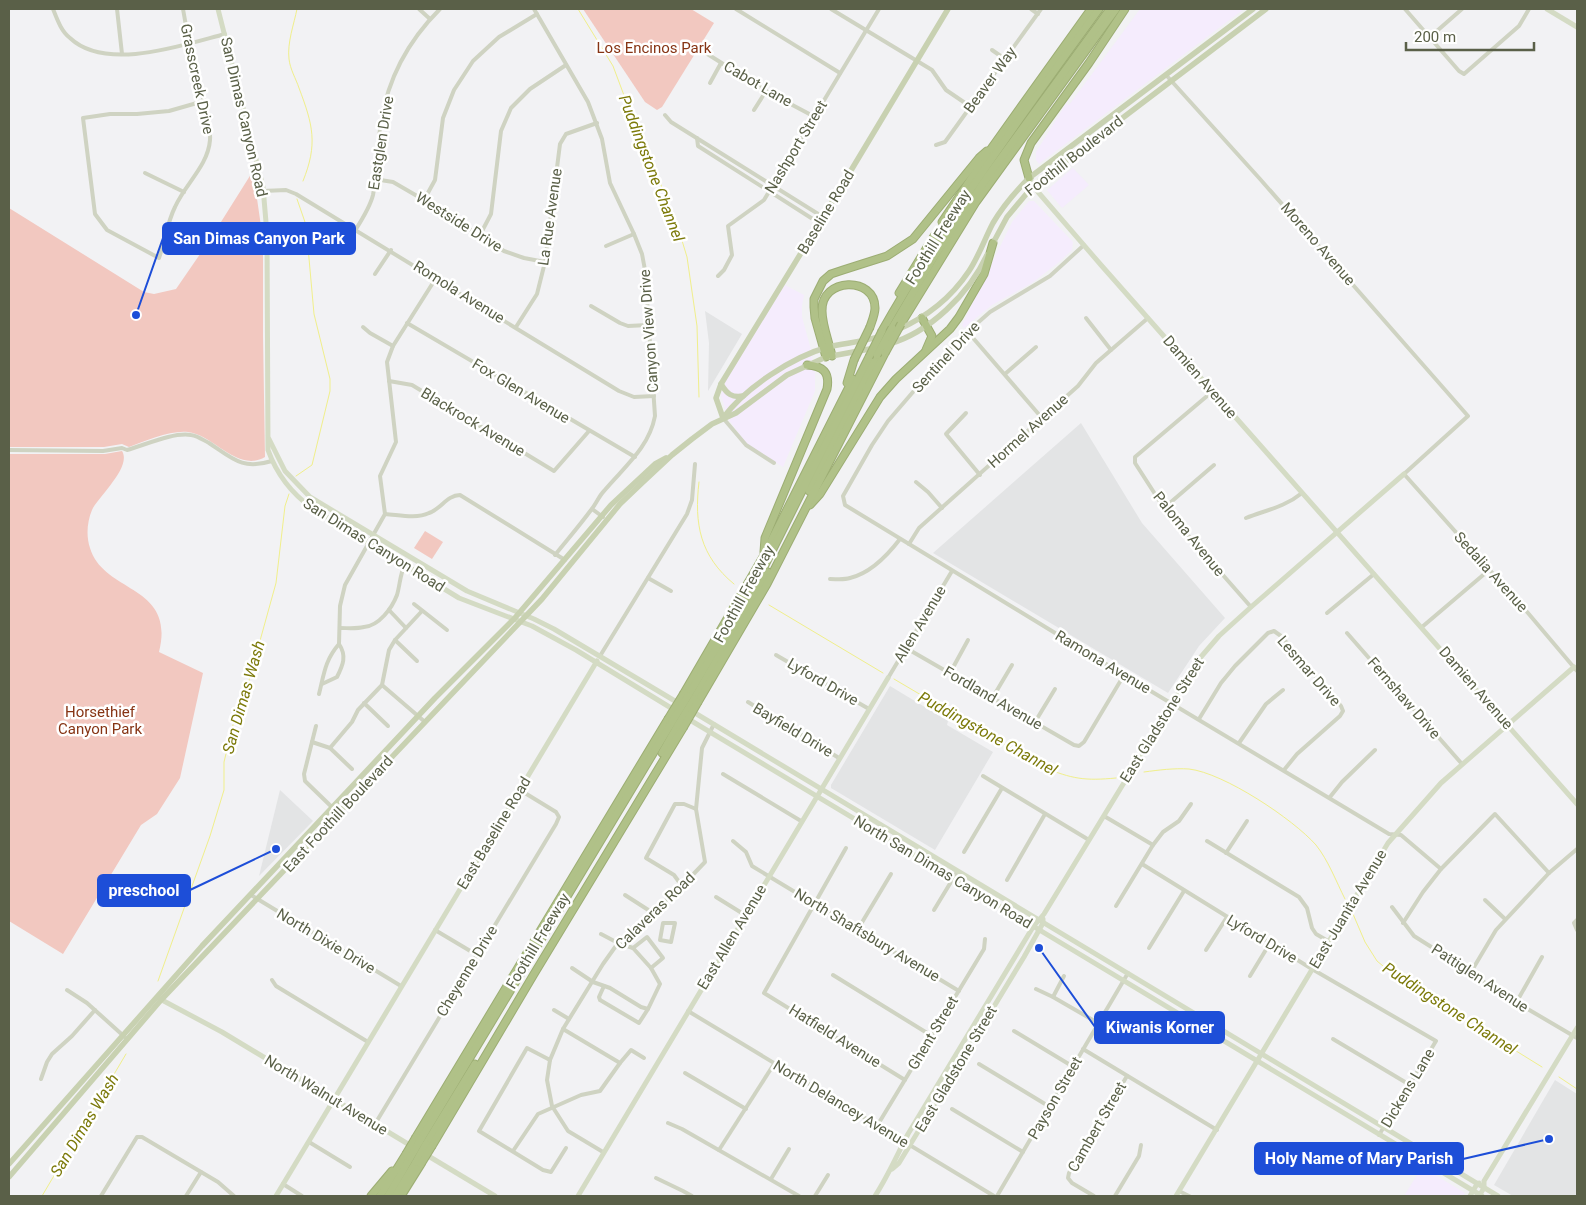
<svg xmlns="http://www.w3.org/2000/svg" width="1586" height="1205" viewBox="0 0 1586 1205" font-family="Roboto,sans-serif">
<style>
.commercial{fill:#f5ecfd}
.education{fill:#e3e4e5}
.green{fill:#f2c8c0}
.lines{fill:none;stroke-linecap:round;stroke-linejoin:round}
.stream{stroke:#f0ef8b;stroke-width:1}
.highway-casing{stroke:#9cad73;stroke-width:9}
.street{stroke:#cfd3c2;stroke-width:4}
.secondary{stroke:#d4dbc4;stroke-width:5}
.primary{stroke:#c8d1b1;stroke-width:5.5}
.highway{stroke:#b0c188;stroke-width:7}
.highway-bridge-casing{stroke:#9cad73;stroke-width:9;stroke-linecap:butt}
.highway-bridge{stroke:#b0c188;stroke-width:7}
.labels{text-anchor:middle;stroke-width:5;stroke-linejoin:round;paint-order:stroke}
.park-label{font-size:15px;fill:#863414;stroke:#fff}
.street-label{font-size:15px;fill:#5a6048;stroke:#fff}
.water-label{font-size:16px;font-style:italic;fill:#7c7a0a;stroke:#fff}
.leader{fill:none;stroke:#1d4ed8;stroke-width:2}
.callout-dot{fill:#1d4ed8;stroke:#fff;stroke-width:2}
.callout{fill:#1d4ed8;stroke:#1d4ed8;stroke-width:2}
.callout-label{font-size:16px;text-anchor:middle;font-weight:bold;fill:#fff}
</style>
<rect width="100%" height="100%" fill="#f2f2f4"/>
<g class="commercial">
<polygon points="1140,9 1244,9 1039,164 1036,160 1036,152 1066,104 1069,105"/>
<polygon points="1073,168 1089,185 1062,208 1047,190"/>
<polygon points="1029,201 1034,201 1073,242 1072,250 1058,263 1032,283 992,305 964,328 962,325 1012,222"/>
<polygon points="785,285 804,295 802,306 802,317 810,346 815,374 815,391 783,467 747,444 728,419 721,395 728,375"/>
<polygon points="1422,1167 1465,1193 1463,1196 1404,1196"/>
</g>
<g class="education">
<polygon points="705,311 742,334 708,391 709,343"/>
<polygon points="1081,423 1142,523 1225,618 1199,646 1168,693 933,553"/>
<polygon points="890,686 948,721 947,725 993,752 935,850 831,788 831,785"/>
<polygon points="280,790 313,821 259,876"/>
<polygon points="1555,1080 1577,1094 1577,1196 1513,1196 1494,1185"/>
</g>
<g class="green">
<polygon points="583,9 691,9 714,23 662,107 657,110 645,102"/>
<path d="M253,171L263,240V336L265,457C238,473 214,435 188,432C171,430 145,441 129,447L122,444L104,447H9V208L144,292L154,294L176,289L209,241Z"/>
<path d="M122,451C132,467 99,496 92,510C87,522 86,536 90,548C104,594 176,584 159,652L203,673L180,778L157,814L141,825L63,954L9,921V454H105Z"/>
<polygon points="425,531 443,542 432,559 414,548"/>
</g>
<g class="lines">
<g class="stream">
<path d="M297,9C294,24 287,43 289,59C290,69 296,79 299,88C313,125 318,144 303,181"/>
<polyline points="578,9 613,66 631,114 643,139 680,234 687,257 697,326 699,397"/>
<polyline points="296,476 312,465 330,391 330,379 314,314 306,225 297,199"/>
<path d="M699,482C694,524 700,556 734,584"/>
<polyline points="769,605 883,673"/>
<path d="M894,679L1043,767C1072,779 1085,781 1116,778"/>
<path d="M1144,772C1159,770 1174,768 1189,769C1224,773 1293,819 1316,845C1328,860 1336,881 1345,899"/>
<polyline points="1353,914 1365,942 1377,961 1395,976 1542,1067"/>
<polyline points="158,981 210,836 224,790 224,762 233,725 248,684 276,583 285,506 289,494"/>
<polyline points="1559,1077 1577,1089"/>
<polyline points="42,1196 126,1054"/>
</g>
<defs>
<g id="highway">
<polyline points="1029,178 1024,160 1031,143 1089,63 1125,9"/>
<polyline points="942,222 993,146 1091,9"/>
<polyline points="899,293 934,236"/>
<polyline points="922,318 932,336 926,350"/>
<polyline points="901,324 976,202 1116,9"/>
<polyline points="892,328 934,257 987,177 1110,9"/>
<path d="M882,331C946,218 1023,114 1099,9"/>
<path d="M832,356C829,342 822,325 822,311C821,277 875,276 875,308C875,314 872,321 870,327"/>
<polyline points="826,357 815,318 814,307 814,299 823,281 831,274 843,270 887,256 913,239 979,158 987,151"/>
<polyline points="847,383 854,360"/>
<polyline points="809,491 877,355"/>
<polyline points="810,505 820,494 880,397 896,379 950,329 959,317 984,274 993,243"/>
<path d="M764,552L765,538L827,389C830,372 823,366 807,365"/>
<polyline points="684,693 763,557 853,379"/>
<polyline points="688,696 763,569 869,357"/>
<polyline points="694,699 768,572"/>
<polyline points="698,702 767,584 885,353"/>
<polyline points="662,753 678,725"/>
<polyline points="416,1137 668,719"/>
<polyline points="421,1139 672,722"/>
<polyline points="426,1144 475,1064"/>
<polyline points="432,1146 534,974 683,728"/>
<polyline points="371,1196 392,1171"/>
<polyline points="380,1196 406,1154"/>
<polyline points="388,1196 410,1158"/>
<polyline points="395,1196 416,1162"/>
<polyline points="401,1196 421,1164"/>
</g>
</defs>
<use href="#highway" class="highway-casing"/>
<g class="street">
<path d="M53,9C57,19 61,31 70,38C106,72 183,45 225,34"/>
<polyline points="117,9 122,54"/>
<path d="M183,9C187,33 192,56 198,80C203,99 211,120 210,140C208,166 185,184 175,207C167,223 165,241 159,258L107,230L95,214L83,118L110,114H137L169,111L204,101"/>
<polyline points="419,9 430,19"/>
<path d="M534,9L588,102L602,139L610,183L634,234L642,254L645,270L655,416C649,448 624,467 604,491C599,496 596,504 591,510C580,525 567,540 555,555"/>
<polyline points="736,9 840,73"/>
<polyline points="831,9 932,70 946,90 971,107"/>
<polyline points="1031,9 1038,14"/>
<polyline points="1405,9 1459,71 1464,74 1519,26 1529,9"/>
<polyline points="1430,37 1462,9"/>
<polyline points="701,50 766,91 815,117"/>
<polyline points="992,50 1005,59"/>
<polyline points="1166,75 1260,179 1468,416 1404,474 1528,613 1577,671"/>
<polyline points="710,83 721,63"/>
<polyline points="754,110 766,91"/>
<polyline points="665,115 671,122 823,217"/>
<polyline points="697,138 698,146 819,223"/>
<polyline points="936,145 945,142 1041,9"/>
<polyline points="145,173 184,192"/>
<polyline points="374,179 393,182 424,200 504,251 524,258 545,262"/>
<polyline points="263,191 286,190 296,194 619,391 634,397 654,396"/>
<polyline points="424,200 435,180 443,118 454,90 473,61 499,37 537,14"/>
<path d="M356,229C363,218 370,207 373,195C378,171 377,146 381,122C388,78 409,40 440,9"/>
<polyline points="480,235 491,214 501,131 511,108 530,89 566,65"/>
<polyline points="1084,245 1050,276 990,312 956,342 888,421 872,445 843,496 845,505 1124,675 1389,834 1401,835 1441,869"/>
<polyline points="606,246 634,234"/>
<polyline points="375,274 391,250"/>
<polyline points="718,276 724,270 732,255 728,226 764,200 879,9"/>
<polyline points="591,306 620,323 628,326 648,325"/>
<polyline points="1086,318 1111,350"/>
<polyline points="407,323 635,457"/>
<polyline points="363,327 370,333 393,346"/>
<polyline points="516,327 537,294 545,262 560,144 566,134 597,123"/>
<polyline points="967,331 1042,418"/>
<polyline points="1005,374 1036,347"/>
<polyline points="389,381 412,385 554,471 589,431"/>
<polyline points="1213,391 1135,457 1135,463 1164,508 1251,607"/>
<polyline points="966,413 946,434 980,475"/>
<polyline points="723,418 746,445 774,463"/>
<path d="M9,450L103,451L122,448L127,450C145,445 173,432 191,435C198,436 203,440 209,443C233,459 242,470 272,461"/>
<polyline points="916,482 928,492 942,508"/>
<polyline points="1164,508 1214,465"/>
<polyline points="592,509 603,517"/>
<path d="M385,514C400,515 416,519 429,513C441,509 447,495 460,495L565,560"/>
<path d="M1246,518C1266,510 1285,507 1302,493"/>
<polyline points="909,544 919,528 1078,386 1096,363 1148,318"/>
<polyline points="648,578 671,591"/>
<path d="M830,579C837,579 844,580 850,578C871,573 887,556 900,539"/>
<polyline points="414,604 447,630"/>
<polyline points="389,610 406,628"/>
<polyline points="1327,613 1374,574"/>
<polyline points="1422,627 1489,570"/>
<path d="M340,628C348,628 356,629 364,627C379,626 392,608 397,595C400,585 400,574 405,564"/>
<polyline points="1347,633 1462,764"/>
<polyline points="395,640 417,661"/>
<polyline points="906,648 1074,745 1079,746 1084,742 1124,675"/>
<polyline points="776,655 869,709"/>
<polyline points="600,656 687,514 692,500 695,464"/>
<polyline points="950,673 968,640"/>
<polyline points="888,678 952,571"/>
<path d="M322,684L337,677C343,665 347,656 339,644"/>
<polyline points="382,685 425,722"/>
<path d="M319,694C324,674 325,660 339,644L340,606L345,585L385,514L380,476L396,442L387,362L393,346L436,278"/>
<polyline points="993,697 1012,665"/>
<polyline points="748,702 839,758"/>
<polyline points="364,703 388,726"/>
<polyline points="1199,719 1221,683 1235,666 1268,633 1274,631 1281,636 1341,706 1343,711 1340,716 1297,754 1284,770"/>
<polyline points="1035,722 1055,689"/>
<polyline points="316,726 304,774 305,781 338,813"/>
<polyline points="312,742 330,748 352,769"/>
<polyline points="1239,743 1266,704 1283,690"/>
<polyline points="330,748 352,722 358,710 382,685 389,650 395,640 422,611"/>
<polyline points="723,774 801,821"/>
<polyline points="983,776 1089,840"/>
<polyline points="1330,797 1342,782 1375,750"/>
<polyline points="1104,816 1153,845"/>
<polyline points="733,841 746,852 752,866 959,991"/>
<polyline points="1207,841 1299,897 1307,908 1312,928 1316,934 1328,941"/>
<polyline points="846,848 764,993 905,1080"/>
<polyline points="964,852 1002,788"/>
<polyline points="1226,853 1247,821"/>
<polyline points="1142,864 1312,969 1436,1041 1379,1135"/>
<polyline points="1007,880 1045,814"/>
<polyline points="682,886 674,875 646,858 675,804 684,804 696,809"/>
<polyline points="251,895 401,986"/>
<polyline points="625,895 653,913"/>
<polyline points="716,897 745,915"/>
<polyline points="1485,900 1505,919"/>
<polyline points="1116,906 1153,845 1163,832 1179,821 1191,804"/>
<polyline points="1392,907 1414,936 1471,972 1492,988 1577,1038"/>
<polyline points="934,910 957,872"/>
<polyline points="1577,920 1574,923 1577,930"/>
<polygon points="663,923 675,923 671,942 660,940"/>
<polyline points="1403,923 1423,892 1441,869 1495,814 1549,873"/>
<polyline points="858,929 891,874"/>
<polyline points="435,930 477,955"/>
<polyline points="601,934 618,943 633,948 651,968 660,984 648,1009 639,1023 600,1000 599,997 604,986"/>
<polyline points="633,948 647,937 663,958 651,968"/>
<polyline points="1149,948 1184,891"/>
<polyline points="1206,950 1227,917"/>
<polyline points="572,968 593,982 610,988 641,1007 648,1009"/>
<polyline points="1471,972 1496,930 1549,873 1577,849"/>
<polyline points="833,975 932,1036"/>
<polyline points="1250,976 1270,943"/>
<polyline points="272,980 276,986 368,1042"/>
<polyline points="1036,989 1053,997 1098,1023"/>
<polyline points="67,990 87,1003 127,1039"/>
<polyline points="1053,997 1064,976"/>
<polyline points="1516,1003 1542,957"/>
<polyline points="554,1010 569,1019"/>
<polyline points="688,1011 994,1196"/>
<polyline points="563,1029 620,1063"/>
<polyline points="1014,1031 1072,1066"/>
<polyline points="1333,1039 1410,1085"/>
<polyline points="1083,1049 1217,1130"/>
<polyline points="550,1060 527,1048 479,1131 543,1170 551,1172 566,1148"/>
<polyline points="979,1064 1050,1107"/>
<polyline points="685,1073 746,1109"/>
<polyline points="41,1079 47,1062 52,1054 72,1036 95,1010"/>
<polyline points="952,1109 1023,1152"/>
<polyline points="668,1123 682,1129 799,1196"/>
<polyline points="375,1124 556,824 559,817 556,812 520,790"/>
<polyline points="877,1126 984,949 985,939"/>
<polyline points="309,1142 350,1167"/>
<polyline points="719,1150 774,1064"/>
<polyline points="513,1151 538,1114 581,1095 600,1091 620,1063 631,1050 644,1058"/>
<polyline points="603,1152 568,1131 552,1106 547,1080 550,1060 563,1029 603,964 618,943 682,886 705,862 696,809 702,748 714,724"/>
<polyline points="656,1178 683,1191 692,1196"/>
<polyline points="771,1179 789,1149"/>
<polyline points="283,1184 302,1196"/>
<polyline points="1179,1191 1189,1196"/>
<polyline points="101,1196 137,1137 142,1137 218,1182 234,1196"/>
<polyline points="186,1196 201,1172"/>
<polyline points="815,1196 828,1175"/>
<polyline points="997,1196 1128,973"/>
<polyline points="1094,1196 1072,1183 1068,1178 1069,1173 1127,1076"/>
<polyline points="1115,1196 1139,1156 1141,1145"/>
</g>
<g class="secondary">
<path d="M218,9L263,187L267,234L268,450C277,475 291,493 312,508L459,598L532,626L576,650L676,711"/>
<polyline points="1547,9 1577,27"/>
<polyline points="1029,178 1038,192 1101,265 1577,804"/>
<polyline points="269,439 285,471 310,497 467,591 534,619 554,629 680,704"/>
<polyline points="690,710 1498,1196"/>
<polyline points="685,717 1482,1196"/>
<polyline points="160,999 222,1032 413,1147"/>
<polyline points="425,1154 495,1196"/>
<polyline points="892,1169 899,1163 1024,957 1043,923 1043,919"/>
<polyline points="276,1196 597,661"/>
<polyline points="578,1196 888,678"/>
<path d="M875,1196C888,1176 897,1155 908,1134L1033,927L1044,914L1200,658L1219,636L1251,607L1404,474"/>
<polyline points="1176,1196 1388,843 1441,783 1574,667"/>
<polyline points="1470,1196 1477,1184 1479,1183"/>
<polyline points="1479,1196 1484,1188 1484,1181 1577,1028"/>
</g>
<g class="primary">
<polyline points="992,245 1007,217 1033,186 1266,9"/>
<path d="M897,330C927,317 951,298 969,271C979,256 985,238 993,223C1003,206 1015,192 1029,178L1253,9"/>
<path d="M889,344C930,332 969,294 987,255"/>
<path d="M721,384C727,394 732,398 743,396"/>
<path d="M723,418C745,388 792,357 828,347C845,343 863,342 881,336"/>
<polyline points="723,418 716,398 721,384 823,217 948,9"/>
<polyline points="9,1164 202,946 435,698 514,619 611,505 655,464 666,458"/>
<polyline points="9,1177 161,1000 542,599 620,504 642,483 672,455 692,439 712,424 736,413 787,375 826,357 875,348"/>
</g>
<use href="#highway" class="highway"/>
<defs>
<g id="highway-bridge">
<polyline points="885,353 901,324"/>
<polyline points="877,355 892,328"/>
<polyline points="869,357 882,331"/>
<polyline points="854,360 870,327"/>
<polyline points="668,719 684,693"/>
<polyline points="672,722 688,696"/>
<polyline points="678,725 694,699"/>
<polyline points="683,728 698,702"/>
<polyline points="406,1154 416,1137"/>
<polyline points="410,1158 421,1139"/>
<polyline points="416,1162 426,1144"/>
<polyline points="421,1164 432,1146"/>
</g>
</defs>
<use href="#highway-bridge" class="highway-bridge-casing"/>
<use href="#highway-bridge" class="highway-bridge"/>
</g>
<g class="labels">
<g class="park-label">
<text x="654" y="53">Los Encinos Park</text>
<text x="100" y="717">Horsethief<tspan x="100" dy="17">Canyon Park</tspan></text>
</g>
<g class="street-label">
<text transform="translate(197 79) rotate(78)" y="5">Grasscreek Drive</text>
<text transform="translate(990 80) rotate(-54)" y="5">Beaver Way</text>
<text transform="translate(758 84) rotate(30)" y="5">Cabot Lane</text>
<text transform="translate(244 117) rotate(77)" y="5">San Dimas Canyon Road</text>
<text transform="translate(381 143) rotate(-81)" y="5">Eastglen Drive</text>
<text transform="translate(796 147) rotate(-59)" y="5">Nashport Street</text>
<text transform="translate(1074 156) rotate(-38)" y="5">Foothill Boulevard</text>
<text transform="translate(826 212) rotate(-59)" y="5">Baseline Road</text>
<text transform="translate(550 217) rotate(-82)" y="5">La Rue Avenue</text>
<text transform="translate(459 222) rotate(32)" y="5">Westside Drive</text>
<text transform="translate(938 237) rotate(-58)" y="5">Foothill Freeway</text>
<text transform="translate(1318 244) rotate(49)" y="5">Moreno Avenue</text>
<text transform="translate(459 292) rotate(32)" y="5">Romola Avenue</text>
<text transform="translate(649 331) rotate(-94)" y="5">Canyon View Drive</text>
<text transform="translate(946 357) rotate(-47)" y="5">Sentinel Drive</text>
<text transform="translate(1200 377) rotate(49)" y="5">Damien Avenue</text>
<text transform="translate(521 391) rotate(31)" y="5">Fox Glen Avenue</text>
<text transform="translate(473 422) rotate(31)" y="5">Blackrock Avenue</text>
<text transform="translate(1028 431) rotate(-42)" y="5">Hormel Avenue</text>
<text transform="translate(1189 534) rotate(51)" y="5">Paloma Avenue</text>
<text transform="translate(374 545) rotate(32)" y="5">San Dimas Canyon Road</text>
<text transform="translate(1491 572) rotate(48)" y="5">Sedalia Avenue</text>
<text transform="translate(744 594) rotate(-61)" y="5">Foothill Freeway</text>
<text transform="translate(920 624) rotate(-59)" y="5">Allen Avenue</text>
<text transform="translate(1103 662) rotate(31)" y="5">Ramona Avenue</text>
<text transform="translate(1309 671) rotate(49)" y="5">Lesmar Drive</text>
<text transform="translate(823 682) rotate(30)" y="5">Lyford Drive</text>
<text transform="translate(1476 688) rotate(49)" y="5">Damien Avenue</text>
<text transform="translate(993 698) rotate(30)" y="5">Fordland Avenue</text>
<text transform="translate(1404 698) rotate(49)" y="5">Fernshaw Drive</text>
<text transform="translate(1162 720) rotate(-58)" y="5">East Gladstone Street</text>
<text transform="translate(793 730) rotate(31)" y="5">Bayfield Drive</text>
<text transform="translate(338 814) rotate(-47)" y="5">East Foothill Boulevard</text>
<text transform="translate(494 833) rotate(-59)" y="5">East Baseline Road</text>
<text transform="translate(943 872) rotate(31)" y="5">North San Dimas Canyon Road</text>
<text transform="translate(1348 909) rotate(-59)" y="5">East Juanita Avenue</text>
<text transform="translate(655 911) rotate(-44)" y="5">Calaveras Road</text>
<text transform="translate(867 935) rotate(31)" y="5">North Shaftsbury Avenue</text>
<text transform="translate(732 937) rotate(-59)" y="5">East Allen Avenue</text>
<text transform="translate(1262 939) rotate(31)" y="5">Lyford Drive</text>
<text transform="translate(326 941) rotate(31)" y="5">North Dixie Drive</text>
<text transform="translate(538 941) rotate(-59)" y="5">Foothill Freeway</text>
<text transform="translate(467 971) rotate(-59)" y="5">Cheyenne Drive</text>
<text transform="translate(1480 978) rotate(33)" y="5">Pattiglen Avenue</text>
<text transform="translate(933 1033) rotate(-59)" y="5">Ghent Street</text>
<text transform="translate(835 1036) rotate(32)" y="5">Hatfield Avenue</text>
<text transform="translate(956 1069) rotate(-59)" y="5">East Gladstone Street</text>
<text transform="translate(1408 1088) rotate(-59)" y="5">Dickens Lane</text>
<text transform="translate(326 1095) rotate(31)" y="5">North Walnut Avenue</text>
<text transform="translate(1055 1098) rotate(-60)" y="5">Payson Street</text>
<text transform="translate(841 1104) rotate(31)" y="5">North Delancey Avenue</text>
<text transform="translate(1097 1127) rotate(-60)" y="5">Cambert Street</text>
</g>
<g class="water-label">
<text transform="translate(652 168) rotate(69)" y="6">Puddingstone Channel</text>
<text transform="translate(243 697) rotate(-74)" y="6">San Dimas Wash</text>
<text transform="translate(988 733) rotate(29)" y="6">Puddingstone Channel</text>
<text transform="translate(1450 1008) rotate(33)" y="6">Puddingstone Channel</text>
<text transform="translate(84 1125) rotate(-59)" y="6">San Dimas Wash</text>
</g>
</g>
<path class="leader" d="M136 315L163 238M276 849L190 890M1039 948L1095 1027M1549 1139L1463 1159"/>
<g class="callout-dot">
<circle cx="136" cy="315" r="5"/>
<circle cx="276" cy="849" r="5"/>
<circle cx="1039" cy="948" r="5"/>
<circle cx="1549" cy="1139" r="5"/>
</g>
<g class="callout">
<rect x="163" y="223" width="192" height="31" rx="5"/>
<rect x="98" y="875" width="92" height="31" rx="5"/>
<rect x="1095" y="1012" width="129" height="31" rx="5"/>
<rect x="1255" y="1143" width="208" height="31" rx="5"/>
</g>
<g class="callout-label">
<text x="259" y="244">San Dimas Canyon Park</text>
<text x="144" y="896">preschool</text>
<text x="1160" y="1033">Kiwanis Korner</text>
<text x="1359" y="1164">Holy Name of Mary Parish</text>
</g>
<rect width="1586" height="1205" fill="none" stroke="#5a6048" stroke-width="20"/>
<path d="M1406 42v8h128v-8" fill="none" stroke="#5a6048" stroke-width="2.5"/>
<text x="1414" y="42" font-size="15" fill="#5a6048" stroke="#ffffff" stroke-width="4" paint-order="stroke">200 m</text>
</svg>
